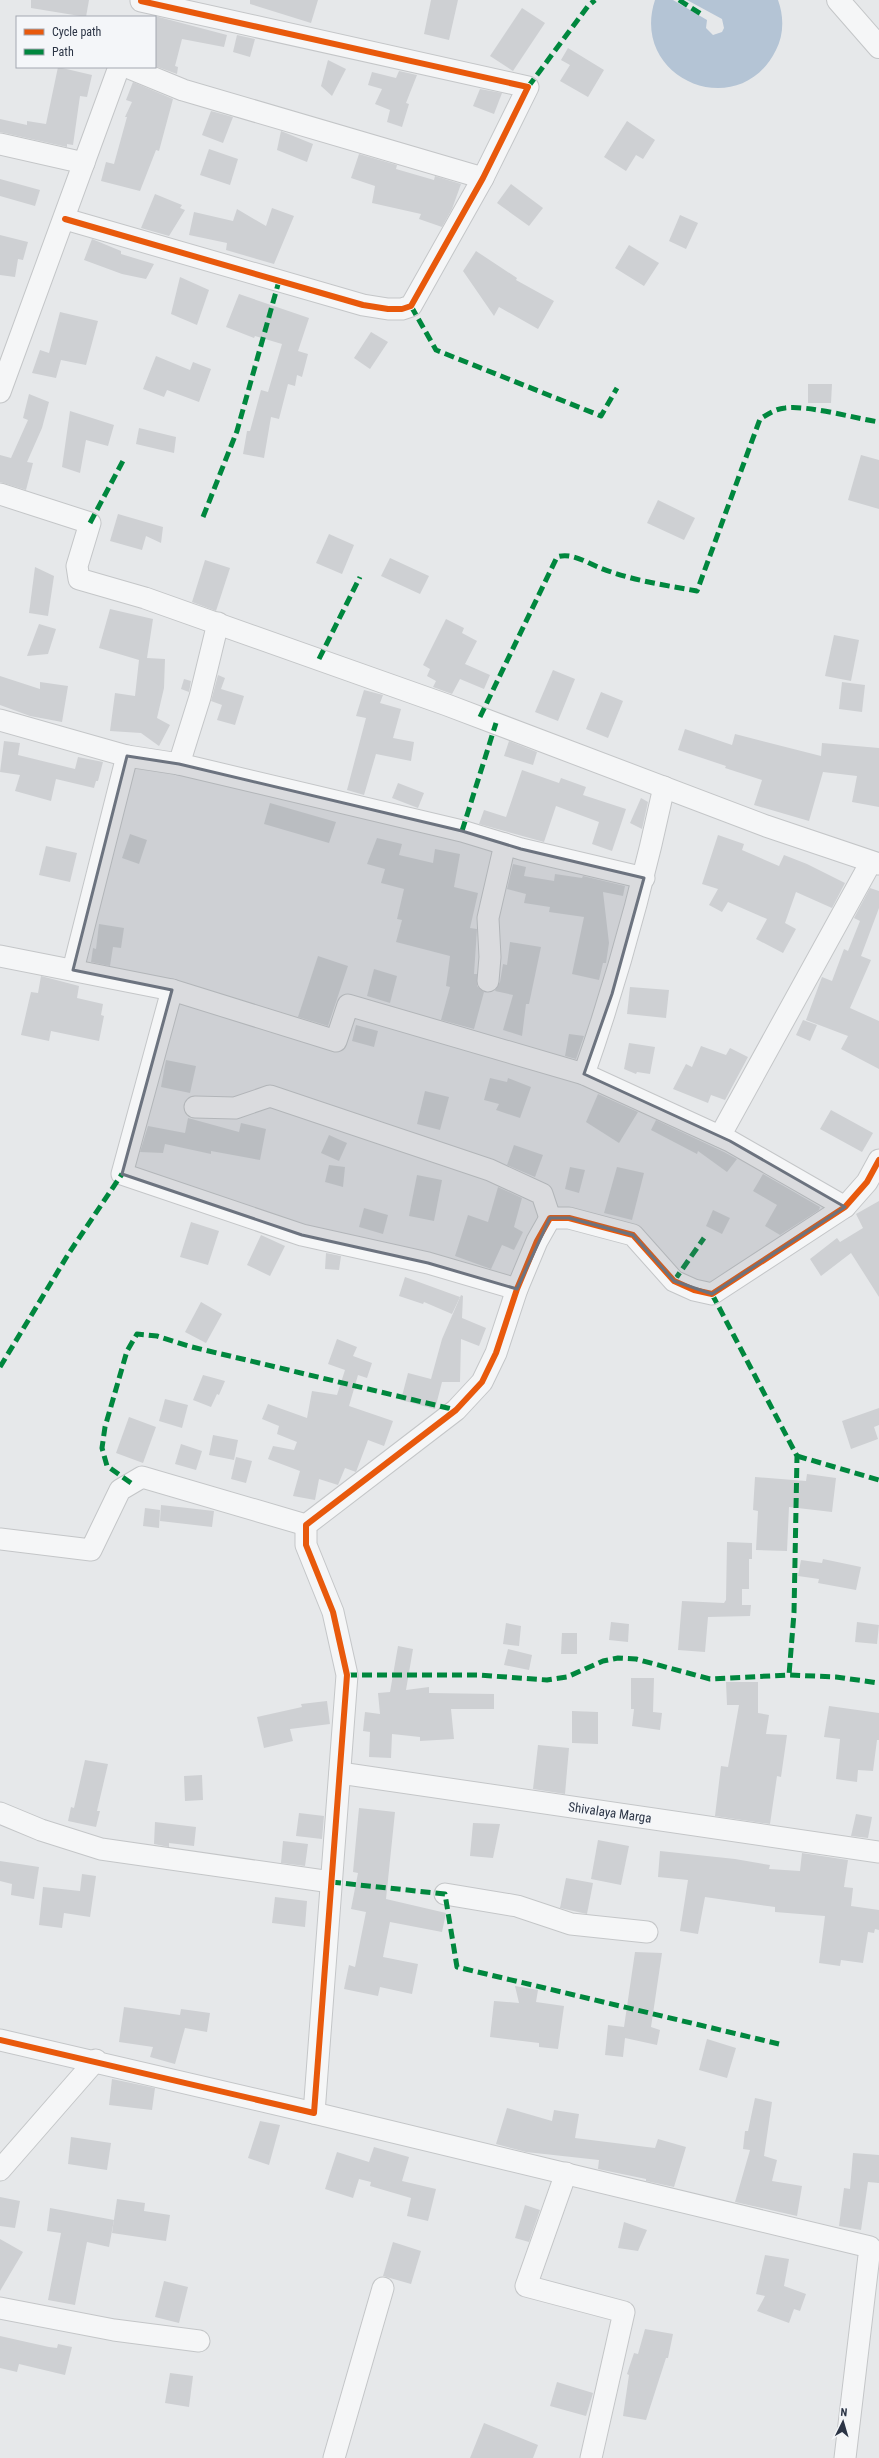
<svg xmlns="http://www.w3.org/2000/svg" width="879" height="2458" viewBox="0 0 879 2458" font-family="'Roboto Condensed',sans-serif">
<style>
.water{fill:#b4c4d5}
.building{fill:#ced0d3}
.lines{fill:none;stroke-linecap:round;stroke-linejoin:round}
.minor-casing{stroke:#c4c6c8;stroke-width:23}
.tertiary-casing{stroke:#c4c6c8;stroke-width:24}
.minor{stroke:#f5f6f7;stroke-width:21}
.tertiary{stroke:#f5f6f7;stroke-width:22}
.quiet{stroke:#00873e;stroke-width:5;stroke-dasharray:10 5;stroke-linecap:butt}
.cycleway-casing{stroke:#f4f6f9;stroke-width:8}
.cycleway{stroke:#e8590c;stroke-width:6}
.marked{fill:#6c737f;fill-opacity:0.2;stroke:#6c737f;stroke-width:3;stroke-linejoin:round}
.labels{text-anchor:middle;stroke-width:3;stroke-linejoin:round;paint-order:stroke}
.street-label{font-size:13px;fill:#2b3445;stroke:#f4f6f9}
</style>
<rect width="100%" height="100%" fill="#e6e8ea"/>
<path class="water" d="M655,0H673L707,20L706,28L713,35L722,32L724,28L722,19L687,0H778C784,16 784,35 776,50C739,125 629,79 655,0Z"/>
<g class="building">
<polygon points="31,0 89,0 86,17 31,8"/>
<polygon points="250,0 318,0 311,23 250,4"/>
<polygon points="431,0 458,0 449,40 424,34"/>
<polygon points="522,8 545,23 513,71 490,56"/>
<polygon points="155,16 227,35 224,47 182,39 175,66 178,67 177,74 155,66"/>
<polygon points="237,35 255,39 250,57 233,52"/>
<polygon points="568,48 604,70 588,97 560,81 570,65 561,60"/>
<polygon points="328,60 346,69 332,96 321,86"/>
<polygon points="58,67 92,75 87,97 80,96 73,145 67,144 67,147 0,132 0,119 27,125 27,121 46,124"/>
<polygon points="399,71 417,75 406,103 409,104 402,127 387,122 390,110 375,104 382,89 368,85 372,72 396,78"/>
<polygon points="133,82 173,99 159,151 156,150 140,191 101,181 106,162 114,164 127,117 125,117 132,102 126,100"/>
<polygon points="480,89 502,93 494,114 473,106"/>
<polygon points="211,111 233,117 223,143 202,135"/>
<polygon points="627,121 655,140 643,159 636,155 626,171 604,157"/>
<polygon points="281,131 313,144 307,162 277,150"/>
<polygon points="209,149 238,159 230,185 200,175"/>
<polygon points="359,154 397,165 396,169 434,180 435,176 461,184 452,209 442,227 419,219 421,214 372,203 375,186 351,178"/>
<polygon points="0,179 40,190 35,206 0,196"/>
<polygon points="511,184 543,208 529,226 497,203"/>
<polygon points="155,194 182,205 180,208 185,210 169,236 141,228"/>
<polygon points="272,208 294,216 274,264 226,250 227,243 189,235 194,212 233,221 237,209 266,226"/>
<polygon points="680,215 698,223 686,249 669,241"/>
<polygon points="0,235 28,242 23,260 18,259 15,277 0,275"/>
<polygon points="92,239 121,251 121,254 154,264 146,279 122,274 84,260"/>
<polygon points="629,245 659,263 644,286 615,268"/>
<polygon points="476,251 517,278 516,280 554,301 538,329 499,307 494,316 463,271"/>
<polygon points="180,277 209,290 197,325 171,314"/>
<polygon points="239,294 309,318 298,351 308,354 302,377 297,375 295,386 288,384 279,419 271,417 264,458 243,454 247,431 250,431 261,390 268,392 282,344 255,336 254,338 226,327"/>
<polygon points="60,312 98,321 86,365 61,360 56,378 32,373 40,350 49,353"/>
<polygon points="371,332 388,342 370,369 354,358"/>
<polygon points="156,356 190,370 193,362 211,369 199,402 167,390 164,397 143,389"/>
<polygon points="808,384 832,384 831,403 808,403"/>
<polygon points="29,394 49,402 42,428 27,462 33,463 26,490 0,482 0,455 11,458 28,420 23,418"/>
<polygon points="70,411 114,425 108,446 86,440 80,473 62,467"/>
<polygon points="139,428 176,437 174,453 136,444"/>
<polygon points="861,455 879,460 879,509 848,500"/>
<polygon points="658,500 695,518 684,540 647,523"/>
<polygon points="118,514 163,527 161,543 146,536 142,550 110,541"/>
<polygon points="329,534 354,545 342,574 316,563"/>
<polygon points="390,558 429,576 420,594 381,576"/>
<polygon points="205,560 230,568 216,611 192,602"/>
<polygon points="35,567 54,576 48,616 29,613"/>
<polygon points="110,609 153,619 147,658 165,659 164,688 157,718 170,725 159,746 141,733 110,731 115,693 135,696 139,660 99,648"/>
<polygon points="446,619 464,628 462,633 477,641 465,664 490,675 484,689 460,679 452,694 433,687 436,681 427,676 430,669 423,665"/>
<polygon points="39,624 56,629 48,654 27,656"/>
<polygon points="834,635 859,640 851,681 825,676"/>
<polygon points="553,670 575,679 558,721 535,712"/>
<polygon points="218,675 225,678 221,689 244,696 235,725 217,720 222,705 211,701"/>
<polygon points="0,676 40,689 40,682 68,686 62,722 30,716 0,705"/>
<polygon points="184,679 191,681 189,692 181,689"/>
<polygon points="842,682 865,685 862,712 839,709"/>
<polygon points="364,690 383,695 380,703 401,709 393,738 414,742 411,761 376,754 364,795 347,790 366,718 356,716"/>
<polygon points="601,692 623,701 608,738 586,729"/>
<polygon points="685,729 732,745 735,734 821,756 822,743 879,748 879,807 852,802 857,776 823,772 809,821 754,805 762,780 725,768 726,766 678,750"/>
<polygon points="4,741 20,743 18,755 75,769 78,757 103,762 98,781 96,781 94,788 56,779 51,801 15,791 20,775 0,772"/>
<polygon points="509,741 537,752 533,765 504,756"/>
<polygon points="522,770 559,783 561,778 586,787 583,795 626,809 612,851 592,844 599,822 556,806 544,842 479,824 484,810 506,817"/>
<polygon points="398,783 424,793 418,808 392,798"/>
<polygon points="641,798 648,802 642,829 630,823"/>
<polygon points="270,803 336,822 329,843 264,824"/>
<polygon points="130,834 147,840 139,864 122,858"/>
<polygon points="718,835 744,844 742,850 779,866 784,855 807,864 845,883 832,908 796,892 785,923 796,929 783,953 756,939 767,919 728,902 722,912 709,905 718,889 702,884"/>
<polygon points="377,838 402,844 399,855 433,863 435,849 460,854 454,887 478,893 470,928 477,929 474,974 477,974 477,986 484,992 474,1029 441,1020 450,987 446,986 450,956 396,942 402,920 397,919 404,889 381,883 385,869 367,864"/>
<polygon points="46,846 77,853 70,882 39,875"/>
<polygon points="513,864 526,867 524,876 554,881 555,874 582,878 583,876 625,886 623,896 603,892 609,943 606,963 603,963 599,980 572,974 584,917 549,912 550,907 524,903 526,894 507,889"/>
<polygon points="870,888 879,891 879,908 861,956 871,960 850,1008 879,1021 879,1069 841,1049 848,1036 806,1020 822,977 832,981 844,949 848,951 860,921 854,918"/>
<polygon points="99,924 124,928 121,948 113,947 110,966 91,962 93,948 96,949"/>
<polygon points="510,942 541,947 529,1004 526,1004 522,1036 503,1030 513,995 495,991 500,982 503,964 507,965"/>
<polygon points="318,956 348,966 328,1026 298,1017"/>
<polygon points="374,969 397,976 390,1003 367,996"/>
<polygon points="41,976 79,986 77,998 103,1004 101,1015 104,1016 99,1041 51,1031 49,1041 21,1035 31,992 38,993"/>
<polygon points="630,987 669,990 666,1018 627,1014"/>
<polygon points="803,1020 817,1025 810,1041 796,1035"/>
<polygon points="356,1025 378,1031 374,1047 352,1041"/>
<polygon points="569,1034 584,1036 576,1059 565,1056"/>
<polygon points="629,1043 655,1047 650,1074 637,1072 636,1074 624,1069"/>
<polygon points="701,1046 726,1055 730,1048 748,1057 725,1100 711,1095 708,1103 673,1089 686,1064 692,1067"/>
<polygon points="166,1060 196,1066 190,1093 161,1087"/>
<polygon points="490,1078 507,1082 508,1078 531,1087 520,1118 496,1110 499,1104 484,1100"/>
<polygon points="425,1091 449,1097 440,1130 417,1124"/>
<polygon points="598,1094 638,1112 619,1143 586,1122"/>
<polygon points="831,1110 873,1133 862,1152 820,1129"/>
<polygon points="188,1118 239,1132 241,1123 266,1129 260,1160 211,1151 211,1154 165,1144 163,1153 140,1152 148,1126 185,1133"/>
<polygon points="656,1120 724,1152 737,1159 727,1172 698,1151 697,1154 651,1130"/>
<polygon points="329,1135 347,1143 339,1161 321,1153"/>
<polygon points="514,1145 543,1155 535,1177 507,1165"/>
<polygon points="329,1165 345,1167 343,1187 325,1182"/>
<polygon points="570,1167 585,1170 579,1193 565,1189"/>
<polygon points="617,1167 644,1173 632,1220 604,1213"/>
<polygon points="763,1174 820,1207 819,1210 780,1235 765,1226 777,1205 753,1191"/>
<polygon points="417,1175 442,1180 434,1221 409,1216"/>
<polygon points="498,1187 522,1198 514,1227 523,1232 514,1250 502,1245 491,1269 455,1256 468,1215 488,1222"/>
<polygon points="879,1201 879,1297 851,1253 821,1276 810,1259 837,1238 840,1242 863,1228 856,1214"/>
<polygon points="364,1208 388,1215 383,1234 359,1227"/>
<polygon points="713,1210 730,1218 722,1234 706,1226"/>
<polygon points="191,1222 219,1231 208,1265 180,1257"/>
<polygon points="261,1235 285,1246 270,1276 247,1265"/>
<polygon points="326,1253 341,1256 339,1270 325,1269"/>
<polygon points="405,1277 460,1297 452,1314 424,1302 423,1304 399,1296"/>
<polygon points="461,1295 463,1296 462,1318 486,1328 479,1346 461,1339 460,1382 439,1382 442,1382 435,1409 401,1400 408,1373 431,1379 442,1339"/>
<polygon points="201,1302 222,1314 206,1343 185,1332"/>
<polygon points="337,1339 357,1347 353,1356 372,1363 367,1378 358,1375 349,1406 393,1421 384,1446 368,1440 356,1472 345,1468 338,1485 319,1479 315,1500 293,1496 300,1471 268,1459 273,1446 294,1450 297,1442 277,1434 279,1426 262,1419 268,1404 307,1418 312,1391 337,1395 345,1370 328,1364"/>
<polygon points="203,1375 225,1381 219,1395 217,1394 211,1407 193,1400"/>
<polygon points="165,1399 188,1405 182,1428 159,1421"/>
<polygon points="879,1408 879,1425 874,1427 878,1439 851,1449 842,1421"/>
<polygon points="129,1417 156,1427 143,1463 116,1453"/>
<polygon points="213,1435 238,1440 234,1460 209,1455"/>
<polygon points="181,1444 202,1451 196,1470 175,1464"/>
<polygon points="236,1457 252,1461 246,1483 231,1479"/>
<polygon points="807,1474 836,1478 832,1512 789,1507 787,1551 756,1550 758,1511 753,1510 755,1477 806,1481"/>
<polygon points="161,1505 214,1511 212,1527 160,1521"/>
<polygon points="145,1508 160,1510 159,1528 143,1526"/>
<polygon points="727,1542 752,1543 752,1559 749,1559 749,1589 742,1589 742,1605 751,1605 750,1616 708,1617 705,1652 678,1650 682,1601 724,1603 726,1600"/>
<polygon points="823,1559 861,1567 856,1590 818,1583 819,1579 798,1576 801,1560 822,1563"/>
<polygon points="611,1622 629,1624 628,1642 609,1640"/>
<polygon points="857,1622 879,1625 877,1644 855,1642"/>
<polygon points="506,1623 521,1626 519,1646 503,1644"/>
<polygon points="562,1633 577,1633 577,1654 561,1654"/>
<polygon points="398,1646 413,1649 406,1690 429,1687 429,1693 494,1694 494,1709 451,1709 454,1739 420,1741 420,1737 392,1734 391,1758 369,1757 370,1732 363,1731 365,1712 380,1714 378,1693 390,1692"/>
<polygon points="508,1649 532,1655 529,1670 504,1665"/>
<polygon points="631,1678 654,1678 653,1712 662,1713 660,1730 632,1726 634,1709 631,1709"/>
<polygon points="726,1682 758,1682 758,1713 769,1715 766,1734 787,1735 781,1777 777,1776 770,1824 715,1816 721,1766 728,1767 739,1705 727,1705"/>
<polygon points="327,1701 330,1724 290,1729 293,1741 264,1748 257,1717 302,1707 301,1704"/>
<polygon points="829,1706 879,1713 879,1740 877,1740 873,1771 858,1770 857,1782 836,1779 840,1739 824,1737"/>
<polygon points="572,1711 598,1712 598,1744 572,1743"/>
<polygon points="538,1745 569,1748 565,1794 533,1789"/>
<polygon points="85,1760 108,1764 97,1811 100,1811 96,1827 68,1821 71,1807 74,1808"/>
<polygon points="202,1775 203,1800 185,1801 184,1776"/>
<polygon points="359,1808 395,1812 386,1899 446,1913 442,1932 390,1922 383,1957 418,1964 412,1994 380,1987 378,1996 344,1989 349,1965 355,1967 366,1912 351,1909 358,1873 353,1872"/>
<polygon points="299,1813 324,1816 322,1839 296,1836"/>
<polygon points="856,1814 872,1817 868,1838 851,1836"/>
<polygon points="155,1822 196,1827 194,1846 169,1843 169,1847 154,1844"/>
<polygon points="473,1823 500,1824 493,1858 470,1856"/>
<polygon points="598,1840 629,1846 621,1885 591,1879"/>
<polygon points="283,1841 308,1844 305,1866 281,1863"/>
<polygon points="660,1851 735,1859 770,1865 769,1869 800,1871 802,1853 848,1860 844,1887 853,1888 851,1906 879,1910 879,1930 875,1929 874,1933 868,1932 863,1963 841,1960 840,1966 819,1963 825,1916 775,1912 775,1907 705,1897 698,1934 680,1931 688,1880 658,1877"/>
<polygon points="0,1861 39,1867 34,1899 11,1895 12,1884 0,1881"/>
<polygon points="82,1874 96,1876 90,1917 64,1913 62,1928 39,1925 43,1887 80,1891"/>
<polygon points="566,1878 593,1883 587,1914 560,1908"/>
<polygon points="275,1897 307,1901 305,1927 272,1923"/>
<polygon points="635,1952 662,1953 651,2027 660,2030 657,2045 625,2038 623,2057 605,2055 608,2025 624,2027"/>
<polygon points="515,1986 538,1990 536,2002 564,2006 558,2049 539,2047 539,2043 490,2037 494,2001 519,2003"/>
<polygon points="124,2007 180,2015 181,2009 210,2013 207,2032 185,2028 175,2064 150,2057 153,2047 119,2042"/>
<polygon points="707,2039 736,2048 727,2078 699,2070"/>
<polygon points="112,2079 155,2088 152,2110 109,2105"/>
<polygon points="755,2098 772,2102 764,2156 777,2160 772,2181 802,2186 797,2216 735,2202 750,2150 743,2149 745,2131 748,2131"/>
<polygon points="507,2108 552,2121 554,2110 579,2114 575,2138 655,2148 658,2139 686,2147 674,2187 646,2181 646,2179 598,2169 599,2160 526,2152 496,2144"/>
<polygon points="260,2121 280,2125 269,2165 248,2158"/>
<polygon points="71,2137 111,2143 107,2170 68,2164"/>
<polygon points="374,2147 409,2157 402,2181 436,2189 428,2221 407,2216 411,2198 370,2186 371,2182 359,2179 353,2198 325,2189 337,2152 369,2162"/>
<polygon points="853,2153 879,2155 879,2183 868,2182 861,2230 839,2226 844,2188 850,2189"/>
<polygon points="0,2197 20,2201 15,2228 0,2226"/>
<polygon points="117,2199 145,2203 144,2211 170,2215 166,2241 112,2233"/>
<polygon points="525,2205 540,2210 529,2242 515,2238"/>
<polygon points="50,2208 114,2220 109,2247 87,2242 75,2305 48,2300 61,2233 47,2231"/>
<polygon points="624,2222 647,2230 638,2251 618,2248"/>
<polygon points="0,2239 23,2252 0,2291"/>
<polygon points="393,2242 421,2251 411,2284 383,2276"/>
<polygon points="765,2255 789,2259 784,2286 806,2294 800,2311 794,2309 789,2323 757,2311 765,2296 756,2294"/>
<polygon points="164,2281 188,2287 179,2323 155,2317"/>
<polygon points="645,2329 673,2334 668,2358 666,2358 646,2420 623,2416 629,2375 627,2374 634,2353 638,2354"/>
<polygon points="0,2336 49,2347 57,2348 58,2344 72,2347 65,2375 19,2364 17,2372 0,2368"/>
<polygon points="170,2373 193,2376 189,2407 165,2403"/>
<polygon points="557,2382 593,2393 586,2416 550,2406"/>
<polygon points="484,2423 538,2445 533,2458 470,2458"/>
</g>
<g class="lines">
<defs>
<g id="minor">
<polyline points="127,67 183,90 483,178"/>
<polyline points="0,144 84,163"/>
<polyline points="65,219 363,305 388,309 402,309 411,306 483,178 528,87 141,1"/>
<polyline points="0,392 119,67"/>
<polyline points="0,494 90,523 77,566 79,579 145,598 447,705 766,826 879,864"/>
<polyline points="0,720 127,756 179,764 200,697 218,623"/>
<polyline points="179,764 462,831 521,849 644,878"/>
<polyline points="0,956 172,990 336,1041 348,1005 584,1074 730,1141 845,1207"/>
<polyline points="73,970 127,756"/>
<polyline points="488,981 490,957 488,918 505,844"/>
<polyline points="172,990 122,1174 302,1235 428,1263 517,1289"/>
<path d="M584,1074C617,980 643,885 664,787"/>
<polyline points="195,1107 235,1108 270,1096 490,1170 542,1194 550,1218"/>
<polyline points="720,1136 871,862"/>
<polyline points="0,1539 91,1550 120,1490 142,1477 306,1525"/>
<polyline points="340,1773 879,1852"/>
<polyline points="0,1813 41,1830 101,1849 331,1882"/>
<polyline points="445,1894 517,1906 571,1924 647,1932"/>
<polyline points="0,2040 314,2113 347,1675 333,1612 306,1545 306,1525 456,1410 482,1382 496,1353 517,1289 537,1241 550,1218 569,1218 633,1235 674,1281 694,1290 712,1294 845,1207 867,1182 879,1160"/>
<polyline points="314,2113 870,2247 845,2458"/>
<polyline points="0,2170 96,2060"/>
<polyline points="566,2173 526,2286 624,2312 591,2458"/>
<polyline points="0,2308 114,2330 199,2341"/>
<polyline points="334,2458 383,2288"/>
</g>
<polyline id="tertiary" points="838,0 879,47"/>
</defs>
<use href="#minor" class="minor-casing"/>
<use href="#tertiary" class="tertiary-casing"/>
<use href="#minor" class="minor"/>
<use href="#tertiary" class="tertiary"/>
<g class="quiet">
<polyline points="679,0 704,16"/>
<polyline points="528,87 588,6 595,0"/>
<polyline points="411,306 436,350 601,416 617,388"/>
<polyline points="203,517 237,431 279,281"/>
<polyline points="90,523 124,459"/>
<polyline points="319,659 360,577"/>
<path d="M480,717L557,557C570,552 586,562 598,567C629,580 664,585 697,591L760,419C768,414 775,409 785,408C809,405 853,418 879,422"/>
<polyline points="462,831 496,723"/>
<polyline points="674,1281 704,1238"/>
<polyline points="712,1294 797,1456 794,1613 789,1675"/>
<polyline points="0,1367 69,1253 122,1174"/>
<polyline points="797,1456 879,1480"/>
<polyline points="131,1483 107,1466 102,1448 105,1427 127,1351 137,1334 157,1336 192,1347 456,1410"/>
<polyline points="347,1675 478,1675 547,1680 567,1677 603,1661 618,1658 636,1659 710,1679 789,1675 836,1677 879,1683"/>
<polyline points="331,1882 445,1894 457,1967 779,2044"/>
</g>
<defs>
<g id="cycleway">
<polyline points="65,219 363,305 388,309 402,309 411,306 483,178 528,87 141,1"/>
<polyline points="0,2040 314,2113 347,1675 333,1612 306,1545 306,1525 456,1410 482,1382 496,1353 517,1289 537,1241 550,1218 569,1218 633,1235 674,1281 694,1290 712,1294 845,1207 867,1182 879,1160"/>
</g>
</defs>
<use href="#cycleway" class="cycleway-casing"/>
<use href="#cycleway" class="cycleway"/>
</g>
<path class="marked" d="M127,756L179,764L462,831L521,849L644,878L612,994L584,1074L730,1141L845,1207L712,1294L674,1281L633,1235L569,1218H550L517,1289L428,1263L302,1235L122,1174L172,990L73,970Z"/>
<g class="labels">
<g class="street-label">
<text transform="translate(610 1812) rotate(8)" y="5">Shivalaya Marga</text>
</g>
</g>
<rect x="16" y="16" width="140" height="52" fill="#f4f6f9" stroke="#a4a8b1"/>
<rect x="24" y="29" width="20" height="6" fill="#e8590c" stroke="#a4a8b1"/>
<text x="52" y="36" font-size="12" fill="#2b3445">Cycle path</text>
<rect x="24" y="49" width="20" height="6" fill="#00873e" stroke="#a4a8b1"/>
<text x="52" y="56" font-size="12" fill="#2b3445">Path</text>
<g transform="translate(843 2422) rotate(5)" stroke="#f4f6f9" stroke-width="3" paint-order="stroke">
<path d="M0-3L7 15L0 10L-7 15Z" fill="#2b3445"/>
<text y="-6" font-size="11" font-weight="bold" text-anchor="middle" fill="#2b3445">N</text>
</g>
</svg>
